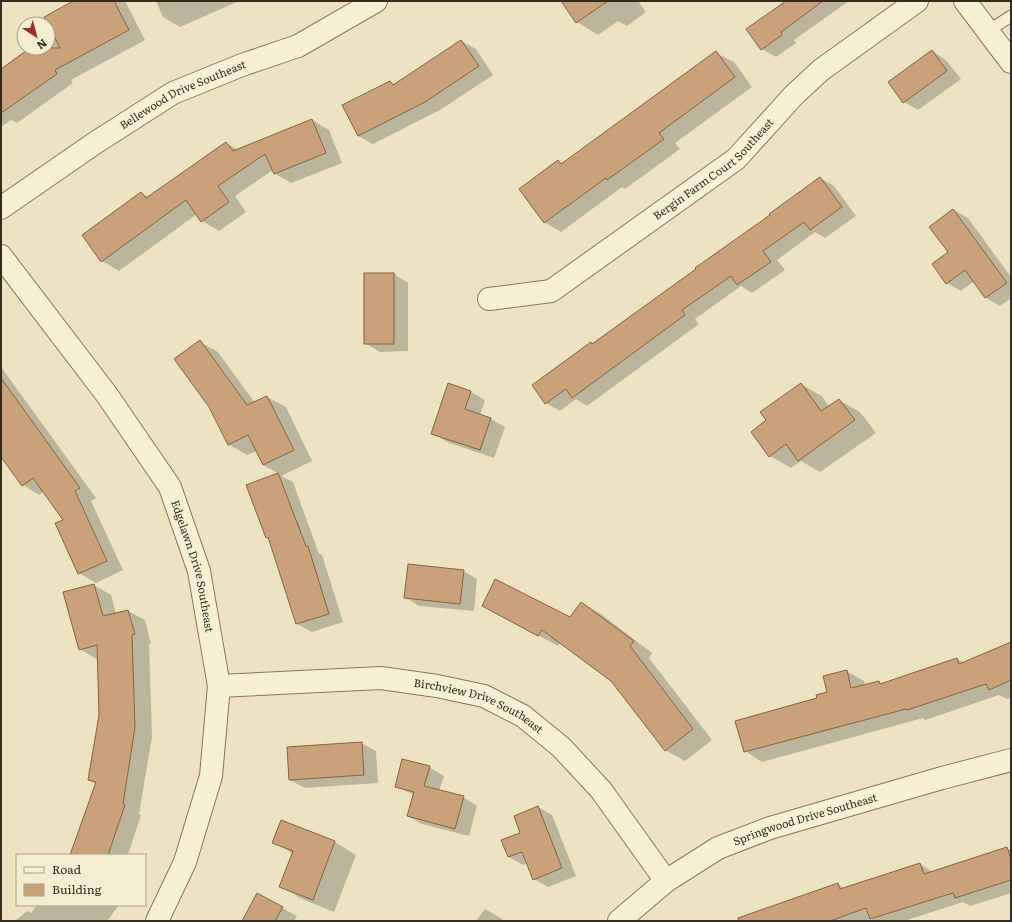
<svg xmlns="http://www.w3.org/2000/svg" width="1012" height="922" viewBox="0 0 1012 922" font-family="Literata,serif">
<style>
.shadow{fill:#0003}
.building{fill:#c9a279;stroke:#836141}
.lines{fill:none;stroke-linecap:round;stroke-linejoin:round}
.service-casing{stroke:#85755a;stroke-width:13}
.minor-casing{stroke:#85755a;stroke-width:24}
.tertiary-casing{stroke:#85755a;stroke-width:24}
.service{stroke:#f7f0d5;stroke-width:11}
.minor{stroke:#f7f0d5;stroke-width:22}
.tertiary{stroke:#f7f0d5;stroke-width:22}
.labels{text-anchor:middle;stroke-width:3;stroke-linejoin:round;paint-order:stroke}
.street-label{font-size:11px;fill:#352b1e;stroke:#f4edd1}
</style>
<rect width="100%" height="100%" fill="#ece3c2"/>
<g class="shadow">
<polygon points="75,1 125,1 145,40 71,80 73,83 17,123 11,120 1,127 1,70 32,48 48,48 48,37 53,33"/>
<polygon points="156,1 239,1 180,27 163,17"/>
<polygon points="562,1 638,1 646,12 627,26 618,21 598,35 577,22"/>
<polygon points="787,1 849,1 794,40 796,43 776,57 762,49"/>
<polygon points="461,41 476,49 493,75 440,110 373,144 358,136 390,82 396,85"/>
<polygon points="932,51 946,60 961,79 918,110 904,102"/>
<polygon points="716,53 734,62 752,87 675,143 680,149 625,189 622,187 561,232 544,222 558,162 563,164"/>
<polygon points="312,120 329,130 342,163 291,183 274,173 273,170 235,196 246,212 219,231 202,221 197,214 119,271 102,261 141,193 148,197 226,143 238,150"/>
<polygon points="820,178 834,186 856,216 825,238 815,232 777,260 785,270 752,293 741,286 695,319 699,324 587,406 576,399 560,411 546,403 593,345 771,215"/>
<polygon points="954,210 968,218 1011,277 1011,298 1000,306 986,298 974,281 961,291 947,283"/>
<polygon points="394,274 408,283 408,351 380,352 365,343"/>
<polygon points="200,342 218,352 255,403 267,397 286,407 312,461 281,476 293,482 319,554 322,555 343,622 312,632 297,624 270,539 267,537 247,486 279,474 263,465 257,451 247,455 228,444"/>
<polygon points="1,367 96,498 91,501 123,570 96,583 79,573 65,520 44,491 39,495 23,485 1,435"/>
<polygon points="801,384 822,396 829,407 839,400 860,412 876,433 820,472 801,461 791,468 770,456 768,421"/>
<polygon points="471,392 485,400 480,415 491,419 505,427 494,458 447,442 433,433"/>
<polygon points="463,571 477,579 474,611 419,606 405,597"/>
<polygon points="94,585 111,595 116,614 128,611 145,620 151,644 149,644 152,737 139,814 141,815 128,855 72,855 96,784 89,780 100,716 98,658 96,659 80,649"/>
<polygon points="582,603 601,614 652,653 649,658 712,740 685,761 665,750 612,681 560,642 558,646 502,616 571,618"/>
<polygon points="1011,643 1011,698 1007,699 999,695 925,720 923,718 762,762 745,751 818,699 829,693 846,671 864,681 865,685 879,682 883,684 957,659 964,663"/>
<polygon points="361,743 376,751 378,783 305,788 290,780"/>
<polygon points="429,767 444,776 439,791 463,797 477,806 469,836 422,824 408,816 414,795 396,786"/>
<polygon points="538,807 552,815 576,876 548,887 534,879 528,863 523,865 509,857"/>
<polygon points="282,822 335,842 356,855 334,912 302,899 280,886 293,854 274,842"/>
<polygon points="1007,848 1011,850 1011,893 970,906 963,902 904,921 874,921 872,919 867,921 747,921 838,884 845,889 920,864 933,872"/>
<polygon points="37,905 119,905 107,921 15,921 27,911 31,913"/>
<polygon points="282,908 297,916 294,921 243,921"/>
<polygon points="485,909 499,917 504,921 476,921"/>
</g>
<g class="building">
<polygon points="73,1 114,1 129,30 55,70 57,74 1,113 1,69 30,48 60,48 44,17"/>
<polygon points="561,1 608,1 576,23"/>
<polygon points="786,1 823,1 781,32 782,35 761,50 746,29"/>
<polygon points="461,40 479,66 425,102 358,136 342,105 390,81 393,85"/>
<polygon points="932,50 947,71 903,103 888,82"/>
<polygon points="716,51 735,77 659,133 664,139 607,180 606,178 544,223 519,189 558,160 561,164"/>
<polygon points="312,119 326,153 274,174 265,154 218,186 229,202 201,222 186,200 101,262 82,235 141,192 146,198 226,142 233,151"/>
<polygon points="820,177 842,207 810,230 804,222 763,251 771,262 737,285 731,276 682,310 685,315 572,398 566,389 545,404 532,385 591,342 592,344 696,269 695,268 770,215 769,214"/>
<polygon points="953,209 1007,283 985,298 965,270 946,284 932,264 948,252 929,227"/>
<rect x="364" y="273" width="30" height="71"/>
<polygon points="200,340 247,405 267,396 294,450 263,465 248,435 228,445 209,407 174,359"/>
<polygon points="1,378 80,488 75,491 107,561 78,574 55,523 63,520 33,478 22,486 1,457"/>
<polygon points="448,383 471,391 465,409 491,418 480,450 431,434"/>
<polygon points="801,383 821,411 839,399 855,420 798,461 786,444 769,457 751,432 766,420 760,412"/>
<polygon points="278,473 306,546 308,546 329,614 296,624 268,537 266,538 246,485"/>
<polygon points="408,564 464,570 460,604 404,598"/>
<polygon points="495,579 570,617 581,602 634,641 630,646 693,729 665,751 611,681 542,630 538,636 482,606"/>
<polygon points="94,584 103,616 128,610 135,634 132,635 135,727 123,804 125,805 108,855 70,855 96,782 88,780 99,715 97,645 79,650 63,592"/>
<polygon points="1011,642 1011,680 989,690 986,684 907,710 906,709 744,752 735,721 817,698 816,695 827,692 823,676 847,670 851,688 879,681 880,684 957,658 959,664"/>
<polygon points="362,742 364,775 289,780 287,747"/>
<polygon points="402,759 430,766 424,786 464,796 455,829 407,816 414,792 395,787"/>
<polygon points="538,806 562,868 533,880 522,852 508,857 501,840 520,833 514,816"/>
<polygon points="281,820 335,841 313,900 279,887 293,851 272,843"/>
<polygon points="1007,847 1011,859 1011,880 955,898 953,893 870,919 866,908 830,921 739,921 738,918 838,883 840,889 920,863 924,874"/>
<polygon points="257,893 283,907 275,921 242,921"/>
</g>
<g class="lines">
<defs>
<polyline id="service" points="988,31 1011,16"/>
<g id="minor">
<path id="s1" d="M1,208L95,143L173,93L242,65L298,46L376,1"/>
<path id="s2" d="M1,256L107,395L170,487L199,571L219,686L211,776L185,862L157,921"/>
<path id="s3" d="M489,299L551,291L736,159L794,95L821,70L917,1"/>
<path id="s4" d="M219,686L381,678L437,686L484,696L523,716L561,747L601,790L666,881"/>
<path id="s5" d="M619,921L666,881L718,848L770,828L942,778L1011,760"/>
</g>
<polyline id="tertiary" points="965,1 1011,62"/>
</defs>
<use href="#service" class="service-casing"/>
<use href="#minor" class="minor-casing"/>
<use href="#tertiary" class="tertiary-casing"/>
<use href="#service" class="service"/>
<use href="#minor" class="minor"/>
<use href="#tertiary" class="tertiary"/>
</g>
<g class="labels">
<g class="street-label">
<text dy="4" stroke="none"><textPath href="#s1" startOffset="215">Bellewood Drive Southeast</textPath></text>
<text dy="4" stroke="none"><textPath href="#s3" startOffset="266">Bergin Farm Court Southeast</textPath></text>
<text dy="4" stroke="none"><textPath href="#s2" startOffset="369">Edgelawn Drive Southeast</textPath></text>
<text dy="4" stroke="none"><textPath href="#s4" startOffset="265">Birchview Drive Southeast</textPath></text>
<text dy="4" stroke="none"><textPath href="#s5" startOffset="215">Springwood Drive Southeast</textPath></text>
</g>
</g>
<rect width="1012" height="922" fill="none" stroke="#352b1e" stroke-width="4"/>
<rect x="16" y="854" width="130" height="52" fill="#f4edd1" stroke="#a89f89"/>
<rect x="24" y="867" width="20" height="6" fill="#f7f0d5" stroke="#a89f89"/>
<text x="52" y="874" font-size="12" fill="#352b1e">Road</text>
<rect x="24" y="884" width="20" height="12" fill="#c9a279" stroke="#a89f89"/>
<text x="52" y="894" font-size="12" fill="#352b1e">Building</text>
<g transform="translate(36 36) rotate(144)"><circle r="19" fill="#f4edd1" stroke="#a89f89"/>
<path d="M0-3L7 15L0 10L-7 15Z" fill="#91352c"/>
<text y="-6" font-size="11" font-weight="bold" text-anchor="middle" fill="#352b1e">N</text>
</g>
</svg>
